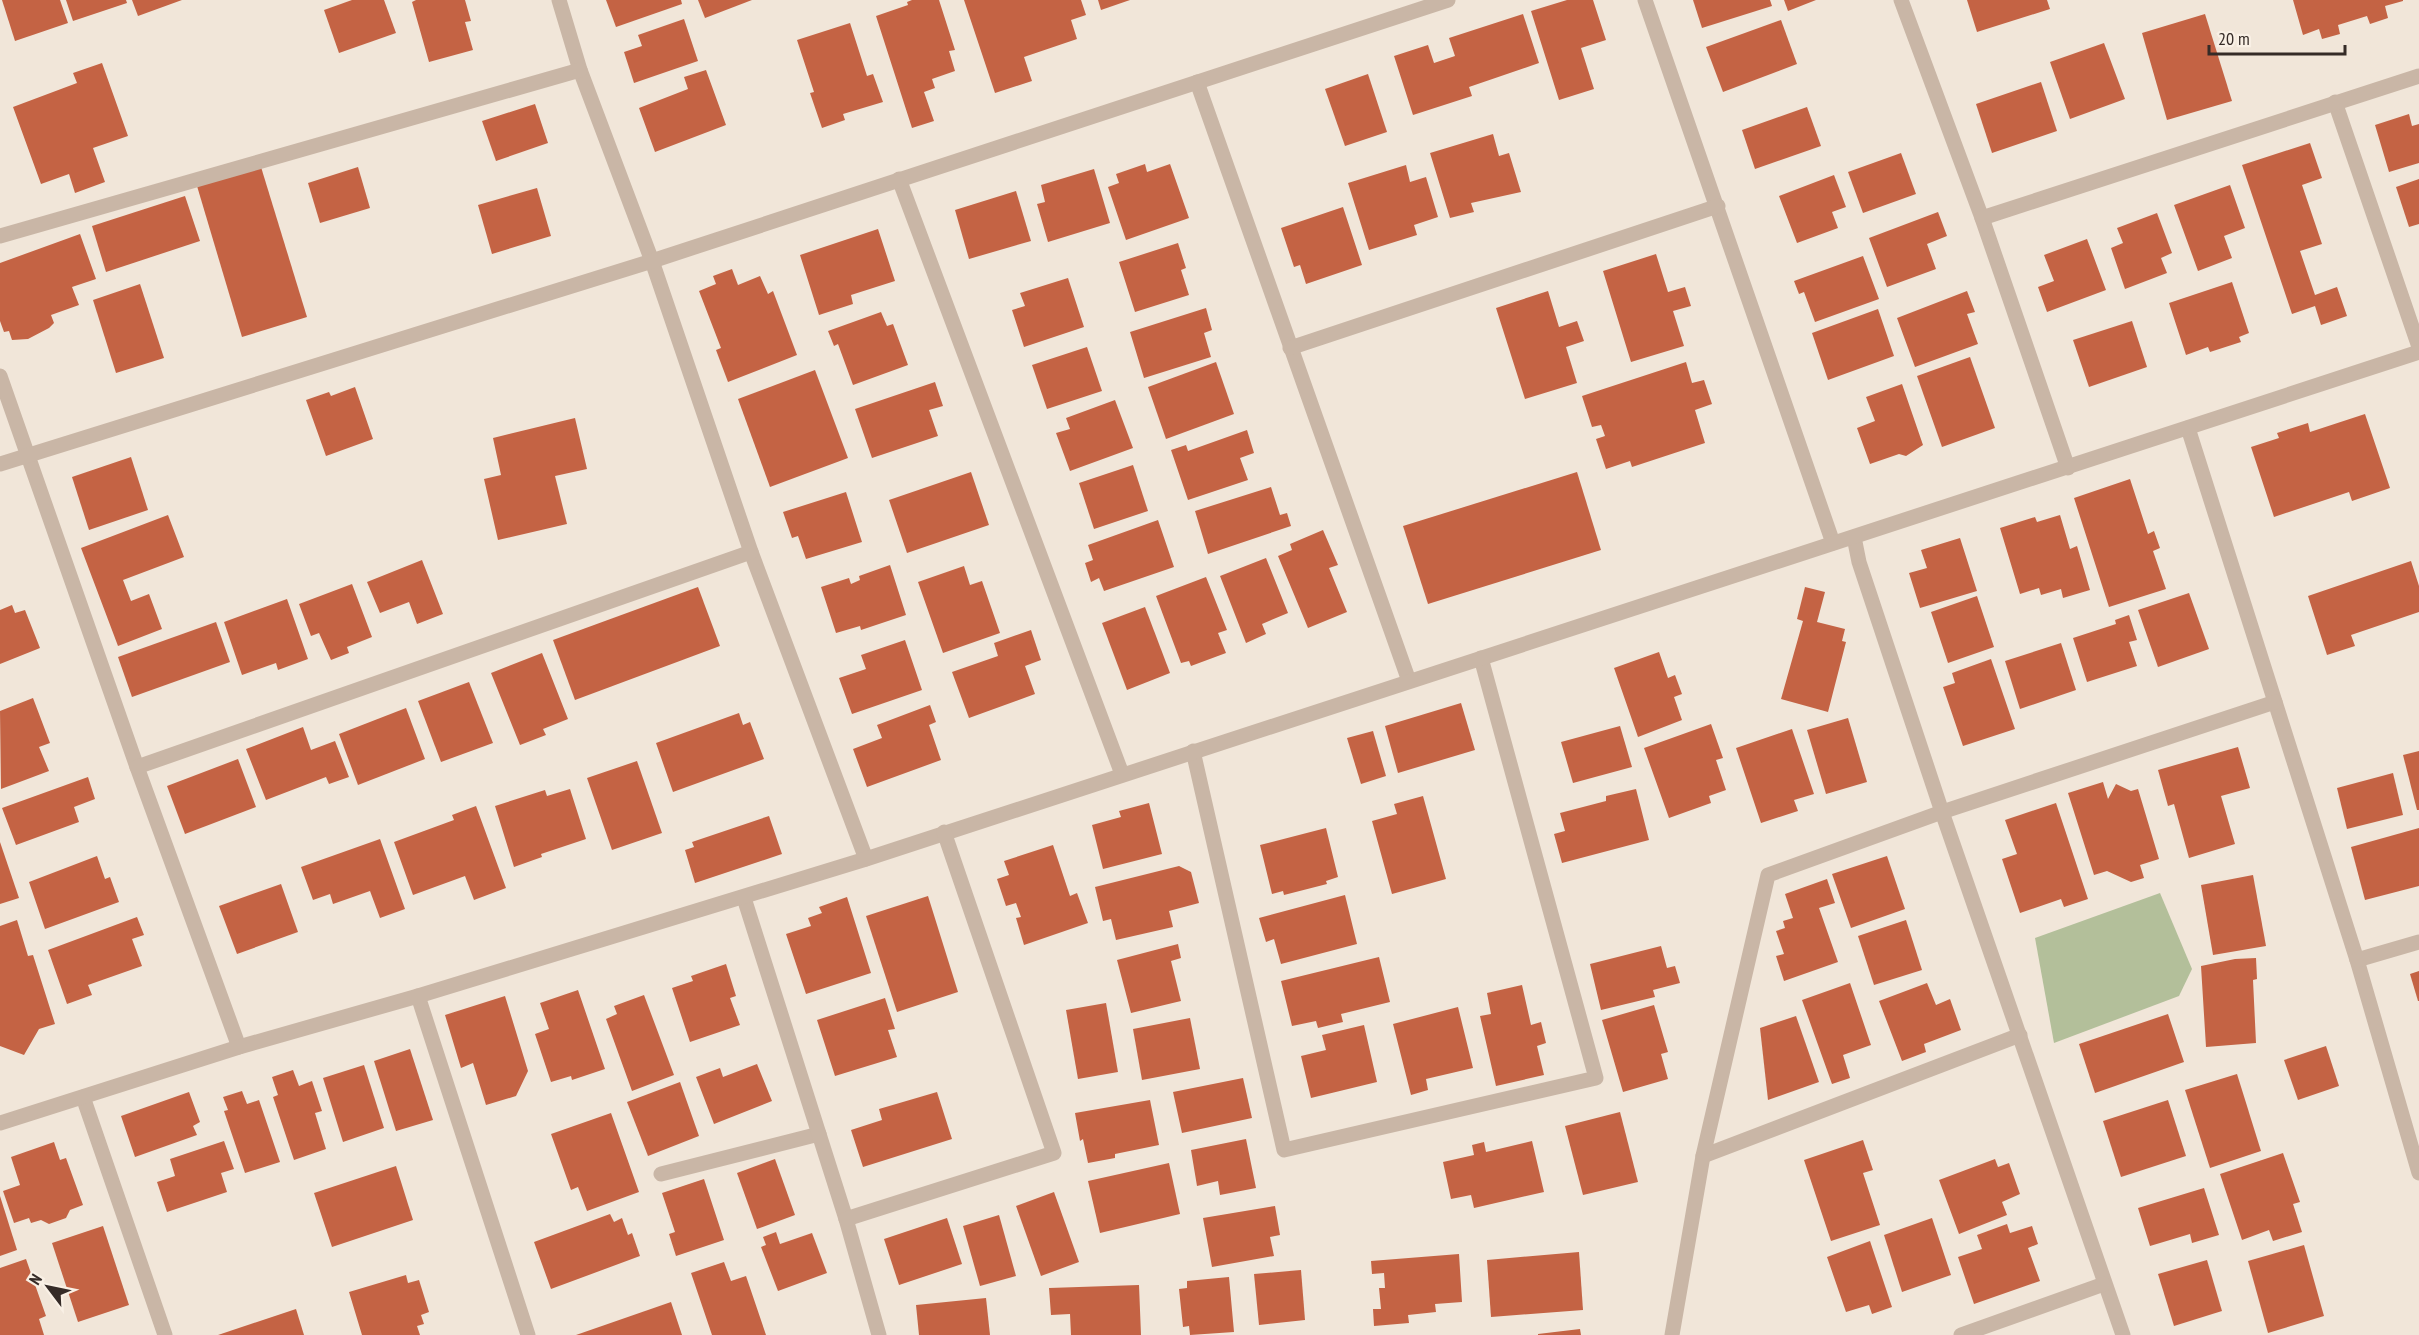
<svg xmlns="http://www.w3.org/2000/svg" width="2419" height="1335" viewBox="0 0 2419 1335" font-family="'PT Sans Narrow',sans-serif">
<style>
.green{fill:#b3bf9a}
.building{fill:#c46344}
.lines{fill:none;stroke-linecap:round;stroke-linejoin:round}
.service{stroke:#c9b6a6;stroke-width:15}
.minor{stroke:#c9b6a6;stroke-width:15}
</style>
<rect width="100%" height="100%" fill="#f1e6d9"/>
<polygon class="green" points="2160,893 2192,969 2179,996 2054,1043 2035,938"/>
<g class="building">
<polygon points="2,0 60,0 68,23 15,41"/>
<polygon points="66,0 126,0 127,3 73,21"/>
<polygon points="132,0 182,0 138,16"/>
<polygon points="352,0 384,0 396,33 339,53 324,10"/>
<polygon points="416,0 465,0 471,21 465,22 473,50 429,62 412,2"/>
<polygon points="606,0 681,0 682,4 616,27"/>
<polygon points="698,0 752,0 705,18"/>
<polygon points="912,0 939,0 955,50 949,51 955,71 932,79 935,88 924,92 934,121 912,128 876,16 908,5 907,2"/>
<polygon points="964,0 1081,0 1086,15 1071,20 1077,39 1024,57 1032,81 995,93"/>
<polygon points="1098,0 1130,0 1101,10"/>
<polygon points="1567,0 1593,0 1606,40 1581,48 1594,89 1559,100 1531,11"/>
<polygon points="1693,0 1770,0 1772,6 1702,28"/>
<polygon points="1784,0 1816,0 1788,11"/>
<polygon points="1967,0 2047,0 2050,9 1977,32"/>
<polygon points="2293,0 2403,0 2403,1 2385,6 2388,18 2370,24 2367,16 2338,25 2340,34 2322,39 2319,29 2303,35"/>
<polygon points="1523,14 1539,63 1469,87 1472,96 1413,115 1394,56 1428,45 1434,63 1455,56 1449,38"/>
<polygon points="2205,14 2232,101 2167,120 2142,33"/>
<polygon points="684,19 698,61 634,83 624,52 642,46 638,35"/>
<polygon points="1781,20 1797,64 1723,92 1706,47"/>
<polygon points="850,23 867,76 873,74 883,102 843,114 845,120 822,128 810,93 814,92 797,40"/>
<polygon points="2104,43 2125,99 2070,119 2050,62"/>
<polygon points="102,63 128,136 93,148 105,182 75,193 69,174 41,184 13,107 77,83 73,73"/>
<polygon points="706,70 726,125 655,152 639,108 688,89 684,77"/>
<polygon points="1368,74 1387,132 1345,146 1325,89"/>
<polygon points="2041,82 2057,131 1992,153 1976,104"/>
<polygon points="535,104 548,143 496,161 482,121"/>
<polygon points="1807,107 1821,146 1755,169 1742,130"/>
<polygon points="2409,114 2412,126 2419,124 2419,163 2389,172 2375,125"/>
<polygon points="1493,134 1499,156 1509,153 1521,192 1471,203 1474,212 1450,218 1430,153"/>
<polygon points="2310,143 2322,178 2302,185 2322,244 2300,251 2315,295 2337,287 2347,316 2321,325 2315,306 2292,314 2242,165"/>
<polygon points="1901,153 1916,194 1863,213 1848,172"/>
<polygon points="1145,164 1147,172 1170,164 1189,218 1126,240 1108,187 1119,183 1116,174"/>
<polygon points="1406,165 1410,182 1426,177 1438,217 1414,225 1417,235 1369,250 1348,183"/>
<polygon points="261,167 307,317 242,337 197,186"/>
<polygon points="358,167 370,208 320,223 308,183"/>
<polygon points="1094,169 1110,223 1048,242 1037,204 1045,202 1041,185"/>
<polygon points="1834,175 1846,207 1832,212 1838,228 1797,243 1779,196"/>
<polygon points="2419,179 2419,224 2409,227 2396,187"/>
<polygon points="2230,185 2245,228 2224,236 2232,258 2198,271 2174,205"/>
<polygon points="537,188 551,236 492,254 478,205"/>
<polygon points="1016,191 1031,241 969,259 955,210"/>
<polygon points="185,196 200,241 106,272 92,226"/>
<polygon points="1343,207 1362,265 1306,284 1300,265 1294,267 1281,228"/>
<polygon points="1938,212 1947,236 1927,244 1936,269 1887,287 1869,238"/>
<polygon points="2157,213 2172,253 2161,258 2167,273 2125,289 2111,248 2123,243 2117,228"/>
<polygon points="878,229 895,281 851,295 853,304 819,315 800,255"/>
<polygon points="80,234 96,279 72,287 79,305 51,315 54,323 49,328 28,339 12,340 9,331 4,332 0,321 0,263"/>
<polygon points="2087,239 2106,290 2047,312 2038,287 2054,281 2044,255"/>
<polygon points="1178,243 1186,268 1181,270 1189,295 1135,312 1119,262"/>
<polygon points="1656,254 1668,292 1685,287 1691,306 1673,311 1684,346 1631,362 1603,271"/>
<polygon points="1863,256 1879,299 1815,322 1804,292 1799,294 1794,281"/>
<polygon points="732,269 738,285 760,276 768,294 773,291 797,355 728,382 716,350 721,348 699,291 716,284 713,276"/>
<polygon points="1068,278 1084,327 1024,347 1012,310 1025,306 1020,293"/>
<polygon points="2232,282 2249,333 2239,337 2241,342 2210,352 2208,347 2186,355 2169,303"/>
<polygon points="140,284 164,358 116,373 93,300"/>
<polygon points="1548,291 1559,327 1577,321 1584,341 1566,347 1577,383 1525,399 1496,308"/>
<polygon points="1967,291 1975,312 1967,314 1978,344 1915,367 1897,318"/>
<polygon points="1206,308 1212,330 1204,333 1211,357 1144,378 1130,332"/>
<polygon points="1878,309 1894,356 1828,380 1812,333"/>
<polygon points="881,312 887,326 893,324 908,365 853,385 838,344 834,346 828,331"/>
<polygon points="2132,321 2147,367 2089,387 2073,340"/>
<polygon points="1087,347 1102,391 1047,409 1032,365"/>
<polygon points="1970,357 1995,428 1942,447 1917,376"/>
<polygon points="1216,362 1234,414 1166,439 1148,387"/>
<polygon points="1686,362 1692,383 1704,380 1712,404 1695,410 1705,443 1632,467 1630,461 1606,469 1596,439 1605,436 1601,425 1592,427 1582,396"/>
<polygon points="815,370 848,458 770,487 738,399"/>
<polygon points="935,382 943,406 929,410 938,436 872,458 855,409"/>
<polygon points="1902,384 1923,445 1906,456 1899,454 1870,464 1857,428 1875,421 1866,397"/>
<polygon points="355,387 373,439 326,456 306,400 329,392 331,396"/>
<polygon points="1115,400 1133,448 1070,471 1056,433 1070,429 1066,418"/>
<polygon points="2365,414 2390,488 2352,501 2349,492 2274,517 2251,447 2279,438 2277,433 2308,423 2310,432"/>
<polygon points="575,418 587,469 555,476 567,524 498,540 484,479 501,475 493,438"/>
<polygon points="1247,430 1254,453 1240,458 1248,480 1188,500 1171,450 1186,445 1188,451"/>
<polygon points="131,457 148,510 89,530 72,477"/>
<polygon points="1133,465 1148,511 1094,529 1079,483"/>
<polygon points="971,472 989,525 907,553 889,500"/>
<polygon points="1577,472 1601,550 1428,604 1403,526"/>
<polygon points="2130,479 2148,534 2154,531 2160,548 2153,551 2166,589 2109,607 2074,498"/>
<polygon points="1271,487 1280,515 1287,513 1291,526 1208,554 1195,511"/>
<polygon points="846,492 862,542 806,559 798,536 792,538 783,512"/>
<polygon points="168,515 184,557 123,580 131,601 149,594 162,629 118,646 81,548"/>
<polygon points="2060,515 2070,549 2077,546 2090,590 2063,598 2061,589 2041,595 2039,588 2020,594 2000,528 2035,517 2037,522"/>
<polygon points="1158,520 1174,567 1104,591 1099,578 1091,582 1085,563 1093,560 1088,545"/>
<polygon points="1323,530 1338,565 1329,568 1347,612 1308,628 1278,556 1292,550 1290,544"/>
<polygon points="1960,538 1977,591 1920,608 1909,573 1927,568 1921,550"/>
<polygon points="1266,558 1288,613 1262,624 1266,634 1246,643 1220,576"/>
<polygon points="422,560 443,614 417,624 409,602 380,613 367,582"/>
<polygon points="2411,561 2419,586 2419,612 2351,635 2355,646 2327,655 2308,596"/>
<polygon points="890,565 906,615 861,630 860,626 836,633 821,587 849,578 851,584 860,580 859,576"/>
<polygon points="964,566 970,585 982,581 1000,633 943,653 918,582"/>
<polygon points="1206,577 1227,630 1218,633 1226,653 1191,666 1189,661 1181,663 1156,596"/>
<polygon points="352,584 372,637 347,647 349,653 331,660 319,633 311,636 299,604"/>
<polygon points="698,587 720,646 575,700 553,640"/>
<polygon points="1805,587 1825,592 1817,622 1845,629 1842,641 1846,642 1828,712 1781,699 1803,621 1797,619"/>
<polygon points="2189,593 2209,649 2158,667 2138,610"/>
<polygon points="1977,596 1994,647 1948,663 1931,612"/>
<polygon points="287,599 308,659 278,670 276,663 242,675 224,622"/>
<polygon points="12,605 15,613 25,610 40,648 0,664 0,610"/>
<polygon points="1145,607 1170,673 1127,690 1102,623"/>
<polygon points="2129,615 2137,640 2129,642 2137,666 2087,682 2073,638 2116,624 2115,620"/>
<polygon points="216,622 230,662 132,697 118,657"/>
<polygon points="1031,630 1041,660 1025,666 1035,694 969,718 952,672 998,656 994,643"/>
<polygon points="905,640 922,690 852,714 839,678 866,669 861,655"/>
<polygon points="2061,643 2076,690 2020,709 2005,661"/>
<polygon points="1659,652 1668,678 1675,675 1682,694 1674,697 1682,720 1638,737 1614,668"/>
<polygon points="542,653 568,719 543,729 546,735 520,745 491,673"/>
<polygon points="1991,659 2015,729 1963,746 1943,687 1955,683 1952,673"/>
<polygon points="469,682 493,743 441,762 418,701"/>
<polygon points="33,698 50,743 39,747 49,771 1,789 0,711"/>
<polygon points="1461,703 1475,750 1398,773 1385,726"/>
<polygon points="930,705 936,722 929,725 941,760 867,787 853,749 882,738 877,725"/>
<polygon points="406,708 425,759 358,785 339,734"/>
<polygon points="739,713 743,725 750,722 764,759 673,792 656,743"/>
<polygon points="1848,718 1867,782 1826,794 1807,730"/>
<polygon points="1711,724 1723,758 1716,760 1726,790 1709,796 1711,803 1669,818 1644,748"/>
<polygon points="1620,726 1632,767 1573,783 1561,742"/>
<polygon points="303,727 311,750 335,741 349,777 329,784 326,777 266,800 246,749"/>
<polygon points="1792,729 1814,794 1794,800 1798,811 1761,823 1736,748"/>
<polygon points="1373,731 1386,776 1361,784 1347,738"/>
<polygon points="2238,747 2250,788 2221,796 2235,844 2189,858 2174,804 2168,806 2158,770"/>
<polygon points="2419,751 2419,810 2417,810 2403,755"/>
<polygon points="238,759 256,807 185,834 167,786"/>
<polygon points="637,761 662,833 612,850 587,778"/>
<polygon points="2393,773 2403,815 2347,829 2337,788"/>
<polygon points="88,777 95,799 74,807 79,822 16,845 2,808"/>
<polygon points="2103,782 2108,799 2116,784 2131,791 2138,789 2159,859 2140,865 2144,878 2131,882 2107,871 2094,875 2068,793"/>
<polygon points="570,789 586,839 541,854 542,857 514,867 495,806 545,790 547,796"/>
<polygon points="1636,789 1649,840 1562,863 1554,834 1565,831 1560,813 1606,801 1606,796"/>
<polygon points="1423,796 1446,879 1392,894 1372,821 1397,814 1394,804"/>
<polygon points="1149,803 1162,854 1103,869 1092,825 1121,817 1119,811"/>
<polygon points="2056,803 2088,899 2064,907 2061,899 2020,913 2002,859 2017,854 2005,820"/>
<polygon points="476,806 506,888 474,900 465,876 413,895 394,842 454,820 452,815"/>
<polygon points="769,816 782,854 695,883 685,850 694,847 692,842"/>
<polygon points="1326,828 1338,877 1326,881 1327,884 1284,895 1283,891 1272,894 1260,845"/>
<polygon points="2419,828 2419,886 2365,900 2351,847"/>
<polygon points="380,839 405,909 380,918 370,891 333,904 330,894 313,900 301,867"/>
<polygon points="0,842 19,898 0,904"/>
<polygon points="1053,845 1070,896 1077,893 1088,923 1024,945 1016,918 1021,917 1016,903 1006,906 997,879 1009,875 1004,861"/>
<polygon points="97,856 105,879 110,877 119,902 45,929 29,882"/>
<polygon points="1887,856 1905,909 1851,928 1832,874"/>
<polygon points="1179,866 1191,872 1199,903 1169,911 1173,927 1116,940 1111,919 1103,921 1095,887"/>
<polygon points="2253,875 2266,946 2213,955 2201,885"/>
<polygon points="1827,879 1835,903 1819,908 1838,962 1784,981 1776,956 1784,954 1776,931 1785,928 1783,921 1793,918 1785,894"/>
<polygon points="281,884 298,932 237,954 219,906"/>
<polygon points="1345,895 1357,944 1281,964 1274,939 1266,942 1259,918"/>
<polygon points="928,896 958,992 897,1012 866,916"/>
<polygon points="847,897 871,973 806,994 786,934 811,926 808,918 822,913 819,907"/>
<polygon points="137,917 144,935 132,939 142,966 88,985 92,995 67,1004 48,950"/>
<polygon points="17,920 28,956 33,955 55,1024 39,1029 24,1055 0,1046 0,926"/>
<polygon points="1906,920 1922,970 1874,985 1858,936"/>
<polygon points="1178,944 1181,958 1171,961 1181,1001 1131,1013 1117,960"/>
<polygon points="1661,946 1667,968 1675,966 1680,983 1653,990 1655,997 1601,1010 1590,964"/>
<polygon points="1379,957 1390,1002 1341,1014 1343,1022 1318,1028 1316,1021 1292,1026 1281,981"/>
<polygon points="2256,958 2257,979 2253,980 2256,1043 2206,1047 2201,966 2235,959"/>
<polygon points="726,964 736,996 730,998 740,1025 690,1042 672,988 693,981 691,976"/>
<polygon points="2419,971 2419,1001 2418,1001 2410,974"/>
<polygon points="1850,983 1871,1045 1843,1055 1850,1078 1832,1084 1802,1000"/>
<polygon points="1927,983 1936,1005 1950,999 1961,1030 1924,1044 1926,1052 1902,1061 1879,1001"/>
<polygon points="1522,985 1531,1025 1541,1022 1546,1043 1537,1046 1544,1075 1496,1086 1480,1016 1491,1014 1487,993"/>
<polygon points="578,990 605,1069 572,1080 571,1076 551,1082 535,1034 549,1029 540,1003"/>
<polygon points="644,995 674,1075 632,1091 606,1019 617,1014 614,1006"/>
<polygon points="505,996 528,1071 516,1096 486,1105 473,1063 461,1068 445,1015"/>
<polygon points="885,998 895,1029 888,1030 897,1057 835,1076 817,1020"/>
<polygon points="1106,1003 1118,1072 1078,1079 1066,1010"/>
<polygon points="1654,1005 1668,1052 1661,1054 1668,1079 1623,1092 1602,1020"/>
<polygon points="1458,1007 1473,1068 1426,1079 1428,1090 1411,1095 1393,1024"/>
<polygon points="2168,1014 2184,1062 2095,1093 2079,1044"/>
<polygon points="1796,1016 1819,1082 1768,1100 1760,1028"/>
<polygon points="1190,1018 1200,1069 1142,1080 1133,1029"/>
<polygon points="1364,1025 1377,1082 1311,1098 1301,1056 1326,1050 1322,1035"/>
<polygon points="2326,1046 2339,1086 2298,1100 2284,1060"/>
<polygon points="410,1049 433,1120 396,1131 374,1061"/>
<polygon points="757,1064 772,1101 714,1124 696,1077 720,1068 723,1077"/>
<polygon points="364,1065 384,1128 343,1142 323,1078"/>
<polygon points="293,1070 299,1086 312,1081 322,1111 315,1113 326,1149 294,1160 273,1097 278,1095 272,1077"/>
<polygon points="2237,1074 2261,1151 2210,1168 2185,1090"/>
<polygon points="1243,1078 1252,1118 1182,1133 1173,1092"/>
<polygon points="680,1082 699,1136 648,1156 627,1102"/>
<polygon points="242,1091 247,1104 259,1100 280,1162 245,1173 224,1111 228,1110 223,1097"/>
<polygon points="189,1092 200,1122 193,1126 197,1135 135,1157 121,1116"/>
<polygon points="937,1092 952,1139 863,1167 851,1130 882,1120 879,1109"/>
<polygon points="1150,1100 1159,1145 1115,1154 1115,1158 1088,1163 1083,1139 1080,1141 1075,1113"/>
<polygon points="2168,1100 2186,1156 2121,1177 2103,1121"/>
<polygon points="1620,1112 1638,1182 1583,1195 1565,1126"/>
<polygon points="611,1113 639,1192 587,1211 578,1187 571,1190 551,1134"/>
<polygon points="1246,1139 1256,1188 1220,1195 1218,1181 1197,1186 1191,1150"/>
<polygon points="1863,1140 1873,1170 1863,1173 1880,1225 1831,1241 1804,1160"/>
<polygon points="224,1141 234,1169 221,1173 227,1192 167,1212 157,1182 175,1176 170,1159"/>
<polygon points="1532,1141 1544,1192 1474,1208 1471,1195 1451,1199 1443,1162 1474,1155 1472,1145 1484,1142 1486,1152"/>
<polygon points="54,1142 60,1160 66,1158 83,1205 70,1210 66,1218 49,1224 41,1220 31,1223 29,1218 14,1223 3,1191 20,1185 11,1157"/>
<polygon points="2283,1153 2300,1202 2293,1204 2302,1232 2273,1241 2269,1230 2242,1240 2220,1174"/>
<polygon points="775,1159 795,1215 757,1229 737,1173"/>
<polygon points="1995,1159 1998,1167 2009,1163 2020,1194 2002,1202 2007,1215 1959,1234 1939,1180"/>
<polygon points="1169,1163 1180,1214 1100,1233 1088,1181"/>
<polygon points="396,1166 413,1220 332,1247 314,1193"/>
<polygon points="704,1179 724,1240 676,1256 669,1234 675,1232 662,1193"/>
<polygon points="2204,1188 2219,1235 2192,1243 2190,1234 2150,1246 2138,1208"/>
<polygon points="1054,1192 1079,1262 1041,1276 1016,1206"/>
<polygon points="0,1196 17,1250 0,1256"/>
<polygon points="1275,1206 1280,1235 1270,1237 1274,1256 1212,1267 1203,1218"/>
<polygon points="610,1214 614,1222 622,1218 628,1235 632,1233 640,1256 551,1289 534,1242"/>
<polygon points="999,1215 1016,1276 980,1286 963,1226"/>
<polygon points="947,1218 962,1264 899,1285 884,1239"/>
<polygon points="1932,1218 1951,1275 1902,1292 1884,1235"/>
<polygon points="2007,1224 2010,1233 2032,1226 2038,1244 2028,1248 2040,1281 1974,1304 1958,1257 1982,1249 1977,1235"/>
<polygon points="103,1226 129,1305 78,1322 52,1243"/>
<polygon points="776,1232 780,1244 812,1233 827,1273 778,1291 761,1247 766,1245 763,1237"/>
<polygon points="1870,1241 1892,1307 1872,1314 1869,1305 1846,1312 1827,1257"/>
<polygon points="2304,1245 2324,1316 2268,1333 2248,1261"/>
<polygon points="1579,1252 1583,1310 1491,1317 1487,1260"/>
<polygon points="1459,1254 1462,1302 1435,1304 1436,1312 1408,1315 1409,1323 1374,1326 1373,1309 1381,1309 1379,1288 1385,1288 1384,1273 1372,1274 1371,1261"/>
<polygon points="26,1259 46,1316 39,1319 44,1335 0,1335 0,1268"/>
<polygon points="2207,1260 2222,1311 2174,1326 2158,1274"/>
<polygon points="724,1262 731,1281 746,1276 766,1335 712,1335 691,1273"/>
<polygon points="1301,1270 1305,1320 1259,1325 1254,1274"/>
<polygon points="406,1275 408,1283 419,1280 429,1312 421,1315 424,1324 417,1326 420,1335 362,1335 349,1292"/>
<polygon points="1229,1277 1234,1332 1190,1335 1189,1326 1183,1327 1179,1289 1187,1288 1187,1281"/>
<polygon points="1139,1285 1141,1335 1071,1335 1070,1314 1051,1315 1049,1288"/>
<polygon points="986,1298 990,1335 919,1335 916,1305"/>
<polygon points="671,1302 682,1335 576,1335"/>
<polygon points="296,1309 304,1335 218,1335"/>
<polygon points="1580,1329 1581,1335 1538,1335 1538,1334"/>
</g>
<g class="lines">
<polyline class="service" points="661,1174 819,1134"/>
<g class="minor">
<polyline points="559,0 580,70 652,261 751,552 866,859"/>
<polyline points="1645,0 1833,543"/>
<polyline points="1901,0 1982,218 2068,468"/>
<polyline points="1197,82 1409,681"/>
<polyline points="2335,102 2419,347"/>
<polyline points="899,179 1122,774"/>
<polyline points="1982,218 2419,76"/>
<polyline points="0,236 580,70"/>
<polyline points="1290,348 1718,206"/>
<polyline points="0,376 137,767 239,1047"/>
<polyline points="2188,428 2357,960 2419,1173"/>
<polyline points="0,464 652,261 1448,0"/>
<polyline points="1854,537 1859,562 1942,812 2123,1335"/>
<polyline points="1193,751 1284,1150 1596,1078 1481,658"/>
<polyline points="137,767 751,552"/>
<polyline points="744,898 846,1219 879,1335"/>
<polyline points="2357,960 2419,942"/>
<polyline points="418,996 528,1335"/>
<polyline points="83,1097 165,1335"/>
<polyline points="0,1123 239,1047 418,996 866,859 2419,352"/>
<polyline points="1703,1156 2020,1035"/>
<polyline points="846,1219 1054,1153 944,832"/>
<polyline points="1672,1335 1703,1156 1768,875 1942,812 2275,702"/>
<polyline points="1961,1335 2104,1284"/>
</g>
</g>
<g transform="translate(48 1287) rotate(302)" stroke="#f9f0e5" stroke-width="4.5" paint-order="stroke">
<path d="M0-4.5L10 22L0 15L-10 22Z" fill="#352b27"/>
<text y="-9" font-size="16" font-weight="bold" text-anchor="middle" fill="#352b27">N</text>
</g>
<path d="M2209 45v9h136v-9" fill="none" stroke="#352b27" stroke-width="3"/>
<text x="2218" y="45" font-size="18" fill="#352b27" stroke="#f9f0e5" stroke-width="4.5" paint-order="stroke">20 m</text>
</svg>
